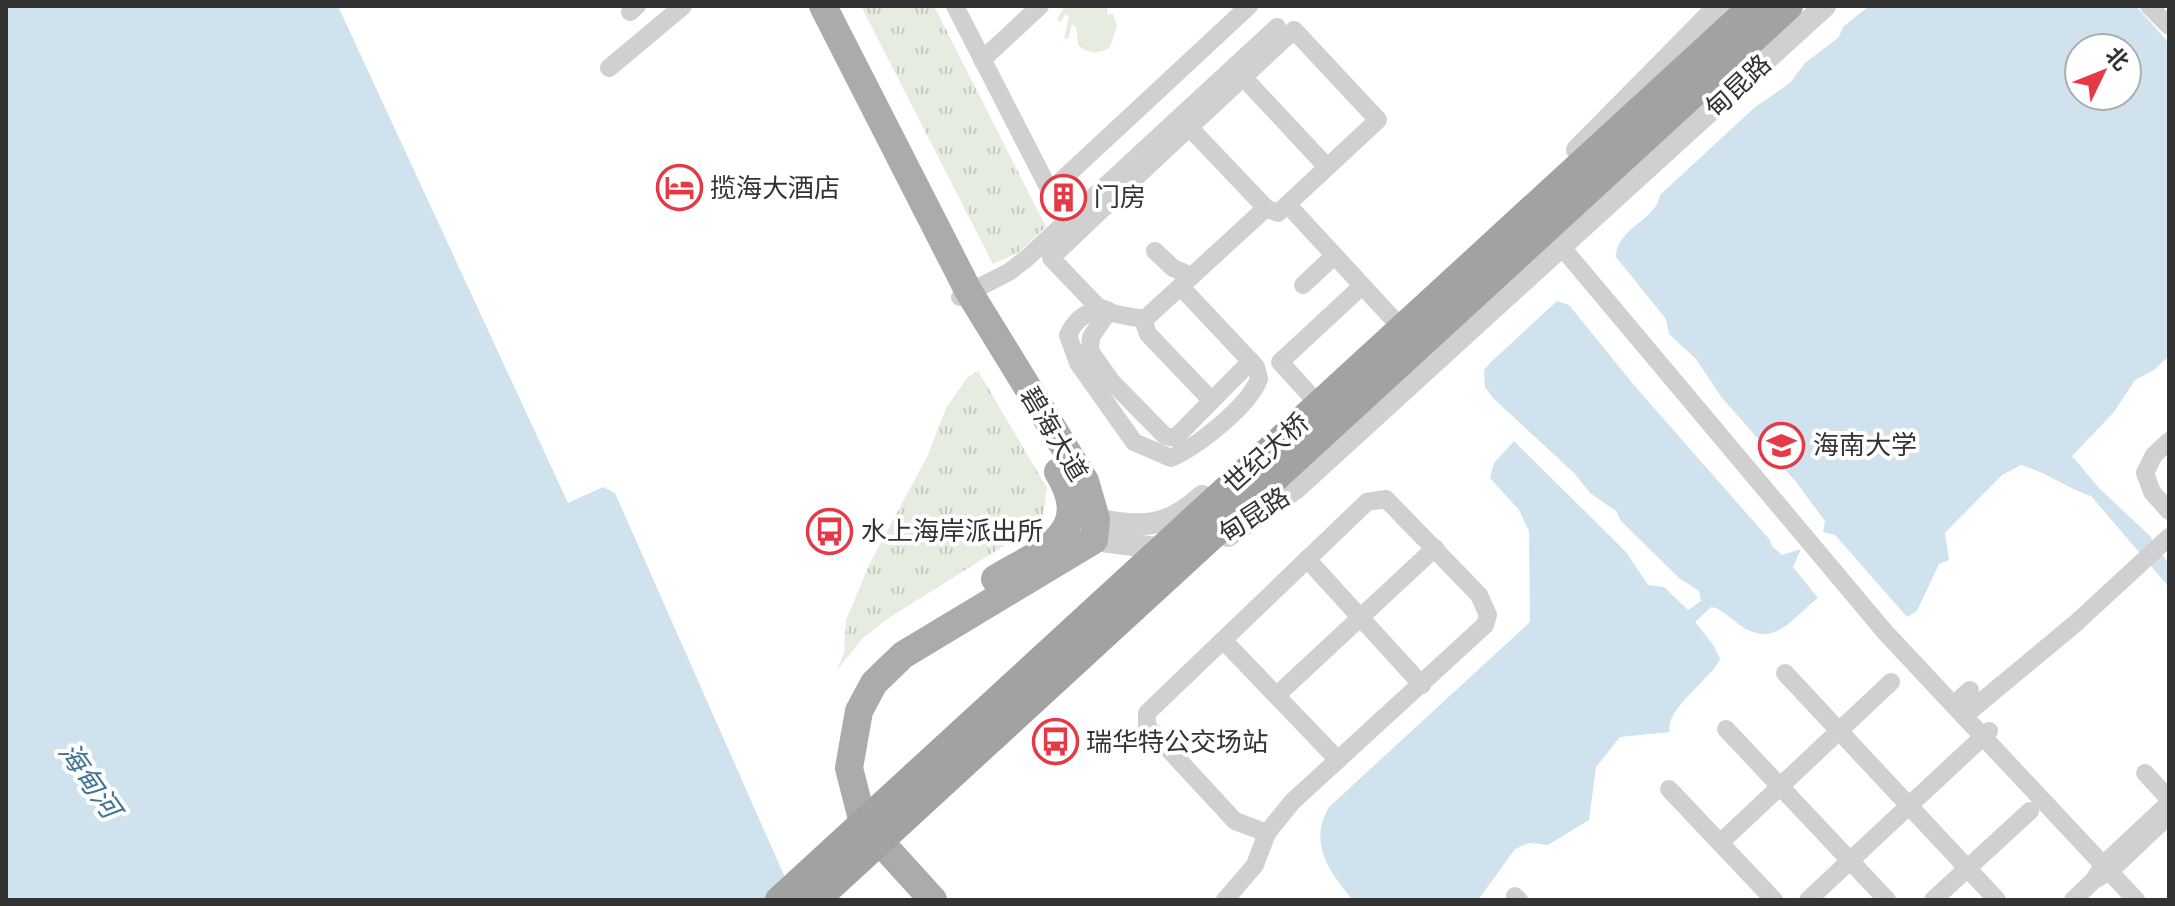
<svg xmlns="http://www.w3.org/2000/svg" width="2175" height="906" viewBox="0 0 2175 906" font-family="Karla,'Noto Sans SC',sans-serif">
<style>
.grass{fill:url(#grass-tufts)}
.garden{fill:#e6ecdf}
.water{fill:#cfe2ee;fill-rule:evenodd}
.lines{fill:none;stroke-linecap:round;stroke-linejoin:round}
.minor{stroke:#d0d0d0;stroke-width:18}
.tertiary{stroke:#d0d0d0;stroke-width:22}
.primary{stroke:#ababab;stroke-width:28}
.trunk-bridge{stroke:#a2a2a2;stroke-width:28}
.labels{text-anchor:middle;stroke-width:8;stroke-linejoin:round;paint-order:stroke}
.street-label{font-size:26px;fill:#333;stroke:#fff}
.poi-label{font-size:26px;fill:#333;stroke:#fff;text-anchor:start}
.water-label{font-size:28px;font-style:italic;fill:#3f7597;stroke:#fff}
</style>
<defs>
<pattern id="grass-tufts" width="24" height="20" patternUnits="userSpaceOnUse" patternTransform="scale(2)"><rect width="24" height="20" fill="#e6ecdf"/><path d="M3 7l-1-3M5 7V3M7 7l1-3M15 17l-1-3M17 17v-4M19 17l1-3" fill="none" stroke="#c6cbc0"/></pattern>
</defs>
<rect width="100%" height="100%" fill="#fff"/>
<g class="grass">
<polygon points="861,6 934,6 1046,227 1019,252 993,264"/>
<polygon points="978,371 1047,488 1042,522 887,619 863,638 837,670 844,653 846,620 870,563 928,455 946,408 967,378"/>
</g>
<path class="garden" d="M1065,6H1107L1108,15L1113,14L1117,27L1110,47C1098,55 1088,54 1078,45L1076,27L1072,24L1068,39L1064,38L1069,17L1065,14L1061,22L1057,19Z"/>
<g class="water">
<polygon points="6,6 338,6 568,503 603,487 615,493 795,900 6,900"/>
<path d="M1869,6H2136L2169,43V356L2154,370L2135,380L2114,412L2072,456L2100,489L2149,535L2169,564V587L2091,496C2066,488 2048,473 2021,465L2002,475L1945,533L1949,560L1939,564L1917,611L1907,617L1835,535L1823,532L1825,521L1796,482L1722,398L1696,359L1669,334L1666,319L1616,257C1616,228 1656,221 1660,195L1754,108L1790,83L1805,63L1839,37L1843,27ZM2079,48H2127V96H2079Z"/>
<path d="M1557,301L1569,305L1633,384L1770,540L1772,546L1782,555L1801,549L1793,567L1818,598C1796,614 1778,645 1748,630C1736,624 1728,614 1716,608L1711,607L1695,622L1714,646L1720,659C1712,678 1663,711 1670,732L1620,737L1596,767L1589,820L1548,845L1529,843L1515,849L1478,900H1353C1329,872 1308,843 1329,807L1530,622L1529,531L1519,510L1490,478L1494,463L1514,441L1626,552L1648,585L1664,587L1688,610L1701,601L1699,591L1679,578L1621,521L1616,511L1590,493L1575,474L1493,398L1485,387L1484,370L1490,363Z"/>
</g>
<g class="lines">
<g class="minor">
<polyline points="955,6 1050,191 1249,6"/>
<polyline points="2149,6 2169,26"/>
<polyline points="630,12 637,6"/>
<polyline points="982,60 1040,6"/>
<polyline points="609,68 683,6"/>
<polyline points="1243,77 1327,167"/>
<path d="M1189,127L1266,208L1278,213L1378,120L1294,30C1213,105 1131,181 1051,258L1098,307L1109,311L1091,337L1090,351L1111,381L1165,436L1175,438L1251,361"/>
<polyline points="1289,206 1394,320"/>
<polyline points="1560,245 1885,632 2136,900"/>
<polyline points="1155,251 1173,268 1192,276"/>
<polyline points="1303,285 1334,256"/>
<path d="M1181,287L1256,367L1259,379C1249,406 1198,446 1171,458L1134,442L1078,363L1068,335C1088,294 1117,320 1146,318L1266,208"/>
<polyline points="960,297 1009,272 1027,258 1277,27"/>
<polyline points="1143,320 1148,334 1211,400"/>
<polyline points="1311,396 1280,362 1362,286"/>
<polyline points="2169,441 2154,455 2145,473 2152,492 2169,511"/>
<polyline points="1307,559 1422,685"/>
<polyline points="1223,640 1338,760"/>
<polyline points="1785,673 1997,900"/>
<polyline points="1277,695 1435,548"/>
<polyline points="1954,704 1970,690"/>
<polyline points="1964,716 2076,623 2169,537"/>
<polyline points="1726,729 1887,900"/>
<polyline points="2145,773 2169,799"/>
<polyline points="1669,789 1774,900"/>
<polyline points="2169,803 2103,865 2094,880 2109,872 2169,815"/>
<polyline points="1720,843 1891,682"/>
<polyline points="1515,896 1519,900"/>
<polyline points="1225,900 1255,865 1267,833 1292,802 1485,625 1488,615 1479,595 1386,499 1367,502 1147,713 1147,726 1235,821 1267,833"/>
<polyline points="1808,900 1989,731"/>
<polyline points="1933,900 2030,811"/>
<polyline points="2073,900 2094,880"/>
</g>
<g class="tertiary">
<polyline points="1577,150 1719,6"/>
<path d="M1082,517C1133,525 1160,535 1202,496"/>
<polyline points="1084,529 1094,540 1172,550"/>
<polyline points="1228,536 1295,489 1825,6"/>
</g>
<g class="primary">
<polyline points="823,6 969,292 1085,481 1096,519 1094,540 903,655 874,683 859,711 849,768 861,815 874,835 933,900"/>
<path d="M995,579C1041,551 1096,534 1058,472"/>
</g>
<g class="trunk-bridge">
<polyline points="779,900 1753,6"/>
<polyline points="816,900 1789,6"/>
</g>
</g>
<defs>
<symbol id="hotel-ring" viewBox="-11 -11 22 22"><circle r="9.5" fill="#fff" stroke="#e63946" stroke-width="1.5"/><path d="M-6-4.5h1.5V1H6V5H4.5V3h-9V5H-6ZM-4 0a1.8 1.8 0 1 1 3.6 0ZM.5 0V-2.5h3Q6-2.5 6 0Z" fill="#e63946"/></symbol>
<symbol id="building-ring" viewBox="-11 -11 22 22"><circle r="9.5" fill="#fff" stroke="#e63946" stroke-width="1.5"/><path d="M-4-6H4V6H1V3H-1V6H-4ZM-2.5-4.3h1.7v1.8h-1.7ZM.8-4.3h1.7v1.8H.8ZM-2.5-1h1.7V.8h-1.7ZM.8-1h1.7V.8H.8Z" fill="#e63946"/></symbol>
<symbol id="university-ring" viewBox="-11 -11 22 22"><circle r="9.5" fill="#fff" stroke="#e63946" stroke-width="1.5"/><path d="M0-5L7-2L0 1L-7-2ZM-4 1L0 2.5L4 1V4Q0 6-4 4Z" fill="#e63946"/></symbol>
<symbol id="bus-ring" viewBox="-11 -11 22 22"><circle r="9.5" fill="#fff" stroke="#e63946" stroke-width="1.5"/><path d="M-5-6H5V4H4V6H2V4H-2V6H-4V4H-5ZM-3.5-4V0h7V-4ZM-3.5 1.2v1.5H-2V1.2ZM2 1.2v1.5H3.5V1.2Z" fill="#e63946"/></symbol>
</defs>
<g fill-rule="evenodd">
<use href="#hotel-ring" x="654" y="162" width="51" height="51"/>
<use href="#building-ring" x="1038" y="172" width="51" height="51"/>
<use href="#university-ring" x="1756" y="420" width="51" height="51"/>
<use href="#bus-ring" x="804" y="506" width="51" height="51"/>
<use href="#bus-ring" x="1030" y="716" width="51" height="51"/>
</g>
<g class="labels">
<g class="street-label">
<text transform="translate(1738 86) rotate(-43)" y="9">甸昆路</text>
<text transform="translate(1054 434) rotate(59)" y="9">碧海大道</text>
<text transform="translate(1266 453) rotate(-42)" y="9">世纪大桥</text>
<text transform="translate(1254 515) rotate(-33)" y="9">甸昆路</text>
</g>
<g class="poi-label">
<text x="710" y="197">揽海大酒店</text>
<text x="1094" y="206">门房</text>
<text x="1813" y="454">海南大学</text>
<text x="861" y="540">水上海岸派出所</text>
<text x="1086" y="751">瑞华特公交场站</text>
</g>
<g class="water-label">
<text transform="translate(90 780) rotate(55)" y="10">海甸河</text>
</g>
</g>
<rect width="2175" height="906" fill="none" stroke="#333333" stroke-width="16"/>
<g transform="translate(2103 72) rotate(47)"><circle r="38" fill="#ffffff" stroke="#adadad" stroke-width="2"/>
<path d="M0-6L14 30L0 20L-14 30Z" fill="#e63946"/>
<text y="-12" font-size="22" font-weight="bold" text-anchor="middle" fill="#333333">北</text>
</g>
</svg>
